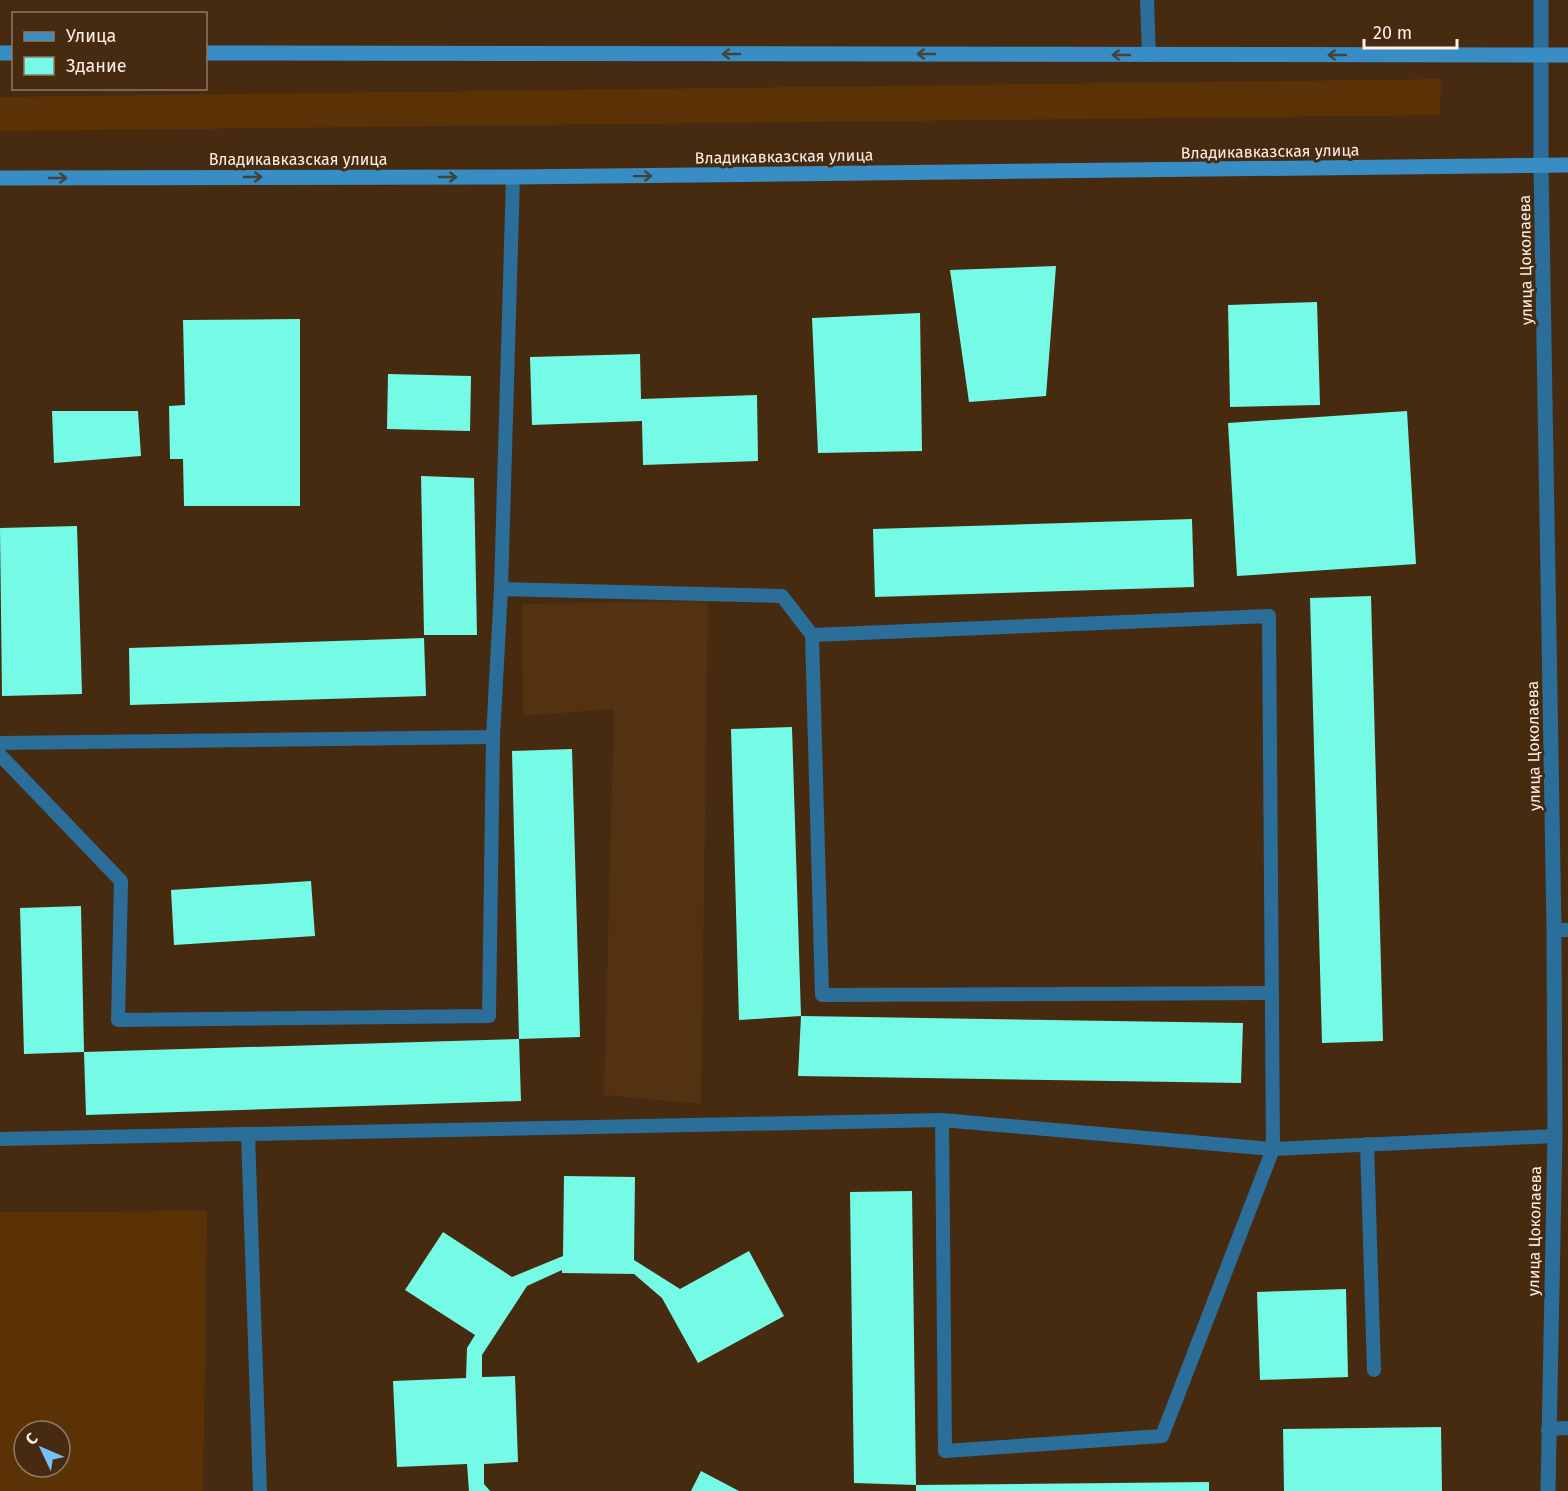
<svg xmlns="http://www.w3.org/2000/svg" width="1568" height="1491" viewBox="0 0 1568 1491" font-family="'Fira Sans',sans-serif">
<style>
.built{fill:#533212}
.grass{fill:#5b3206;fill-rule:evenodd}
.building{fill:#75fbe5}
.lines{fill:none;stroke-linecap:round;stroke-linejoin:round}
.service{stroke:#2b6e99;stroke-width:14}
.tertiary{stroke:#2b6e99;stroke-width:15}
.secondary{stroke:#388dc4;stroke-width:15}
.oneway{stroke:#42443e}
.labels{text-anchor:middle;stroke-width:6;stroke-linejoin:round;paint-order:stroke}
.street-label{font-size:16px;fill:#fef0e4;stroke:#462b11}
</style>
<rect width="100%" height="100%" fill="#462b11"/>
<polygon class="built" points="708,601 701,1104 604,1095 614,709 523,716 522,604"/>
<g class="grass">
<polygon points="1441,79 1440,115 0,131 0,97"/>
<path d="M207,1211L203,1491H0V1212ZM24,1431H60V1467H24Z"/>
</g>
<g class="building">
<polygon points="1056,266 1046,396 969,402 950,270"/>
<polygon points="1317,302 1320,405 1230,407 1228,305"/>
<polygon points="920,313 922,451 818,453 812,318"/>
<polygon points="300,319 300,506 184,506 183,459 170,459 169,406 185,405 183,320"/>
<polygon points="640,354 641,399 757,395 758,461 643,465 642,421 532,425 530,357"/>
<polygon points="388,374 471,376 470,431 387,429"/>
<polygon points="52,411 138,411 141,456 54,463"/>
<polygon points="1407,411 1416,564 1237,576 1228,423"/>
<polygon points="421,476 474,478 477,635 424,635"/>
<polygon points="1192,519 1194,587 875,597 873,529"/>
<polygon points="77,526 82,694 2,696 0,528"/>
<polygon points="1371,596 1383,1041 1322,1043 1310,598"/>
<polygon points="424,638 426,696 130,705 129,648"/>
<polygon points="792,727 801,1016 739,1020 731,729"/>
<polygon points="572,749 580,1037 519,1039 512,751"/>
<polygon points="311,881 315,936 174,945 171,890"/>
<polygon points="81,906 84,1052 519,1039 521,1101 86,1115 84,1052 24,1054 20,908"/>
<polygon points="801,1016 1243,1023 1241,1083 798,1076"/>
<polygon points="564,1176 635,1177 634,1260 680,1289 749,1251 784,1316 698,1363 662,1298 634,1274 562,1273 562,1270 527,1286 482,1355 482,1377 515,1376 518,1462 484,1464 484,1484 490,1491 469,1491 467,1464 397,1467 393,1381 466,1378 467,1348 475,1335 405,1290 443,1232 512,1277 563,1256"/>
<polygon points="912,1191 916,1485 854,1483 850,1192"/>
<polygon points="1346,1289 1348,1377 1260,1380 1257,1292"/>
<polygon points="1441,1427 1442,1491 1284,1491 1283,1429"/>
<polygon points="701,1471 739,1491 691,1491"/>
<polygon points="1209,1482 1209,1491 916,1491 916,1485"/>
</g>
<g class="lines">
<g class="service">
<polyline points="1147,0 1149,55"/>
<polyline points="513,177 501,589 782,596 812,635 1269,616 1273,1149 1555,1136"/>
<polyline points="812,635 822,995 1272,993"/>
<polyline points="0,743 493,737 501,589"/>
<polyline points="0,755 121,881 118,1020 489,1016 493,737"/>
<polyline points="1554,930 1568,930"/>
<polygon points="942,1120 1273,1149 1162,1436 945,1451"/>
<polyline points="248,1134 260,1491"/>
<polyline points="0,1139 942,1120"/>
<polyline points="1367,1144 1374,1370"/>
<polyline points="1548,1429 1568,1428"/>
</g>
<polyline class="tertiary" points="1541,0 1541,165 1554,930 1555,1136 1548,1491"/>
<g class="secondary">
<polyline points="0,53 14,53"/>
<polyline points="206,53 1568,55"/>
<polyline points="0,178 513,177 1568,165"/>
</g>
</g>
<defs><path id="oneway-shaft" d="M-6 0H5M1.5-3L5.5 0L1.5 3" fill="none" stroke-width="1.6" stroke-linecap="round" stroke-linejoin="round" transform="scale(1.5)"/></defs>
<g class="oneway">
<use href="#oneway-shaft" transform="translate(731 54) rotate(-180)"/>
<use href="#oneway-shaft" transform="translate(926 54) rotate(-180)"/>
<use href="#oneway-shaft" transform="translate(1121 55) rotate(-180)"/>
<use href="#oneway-shaft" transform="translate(1337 55) rotate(-180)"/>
<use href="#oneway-shaft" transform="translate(643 176) rotate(-1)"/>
<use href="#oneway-shaft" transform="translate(253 177)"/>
<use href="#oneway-shaft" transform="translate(448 177)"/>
<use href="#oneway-shaft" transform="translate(58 178)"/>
</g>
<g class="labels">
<g class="street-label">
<text transform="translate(1270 151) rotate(-1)" y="6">Владикавказская улица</text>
<text transform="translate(784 156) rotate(-1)" y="6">Владикавказская улица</text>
<text x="298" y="165">Владикавказская улица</text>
<text transform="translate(1525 260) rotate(-91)" y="6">улица Цоколаева</text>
<text transform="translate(1533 746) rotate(-91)" y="6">улица Цоколаева</text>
<text transform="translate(1534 1231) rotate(-89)" y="6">улица Цоколаева</text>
</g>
</g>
<rect x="12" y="12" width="195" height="78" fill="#462b11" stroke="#907a65" stroke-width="1.5"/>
<rect x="24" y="32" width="30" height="9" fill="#388dc4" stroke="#907a65" stroke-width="1.5"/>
<text x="66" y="42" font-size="18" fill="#fef0e4">Улица</text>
<rect x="24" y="57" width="30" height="18" fill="#75fbe5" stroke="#907a65" stroke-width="1.5"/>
<text x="66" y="72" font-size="18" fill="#fef0e4">Здание</text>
<g transform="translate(42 1449) rotate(314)"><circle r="28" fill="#462b11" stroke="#907a65" stroke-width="1.5"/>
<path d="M0-4.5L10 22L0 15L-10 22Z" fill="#75c0f6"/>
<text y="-9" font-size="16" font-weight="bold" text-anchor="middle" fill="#fef0e4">С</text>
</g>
<path d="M1364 39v9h93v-9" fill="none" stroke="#fef0e4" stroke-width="3"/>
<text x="1373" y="39" font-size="18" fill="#fef0e4" stroke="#462b11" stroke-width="4.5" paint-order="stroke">20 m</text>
</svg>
